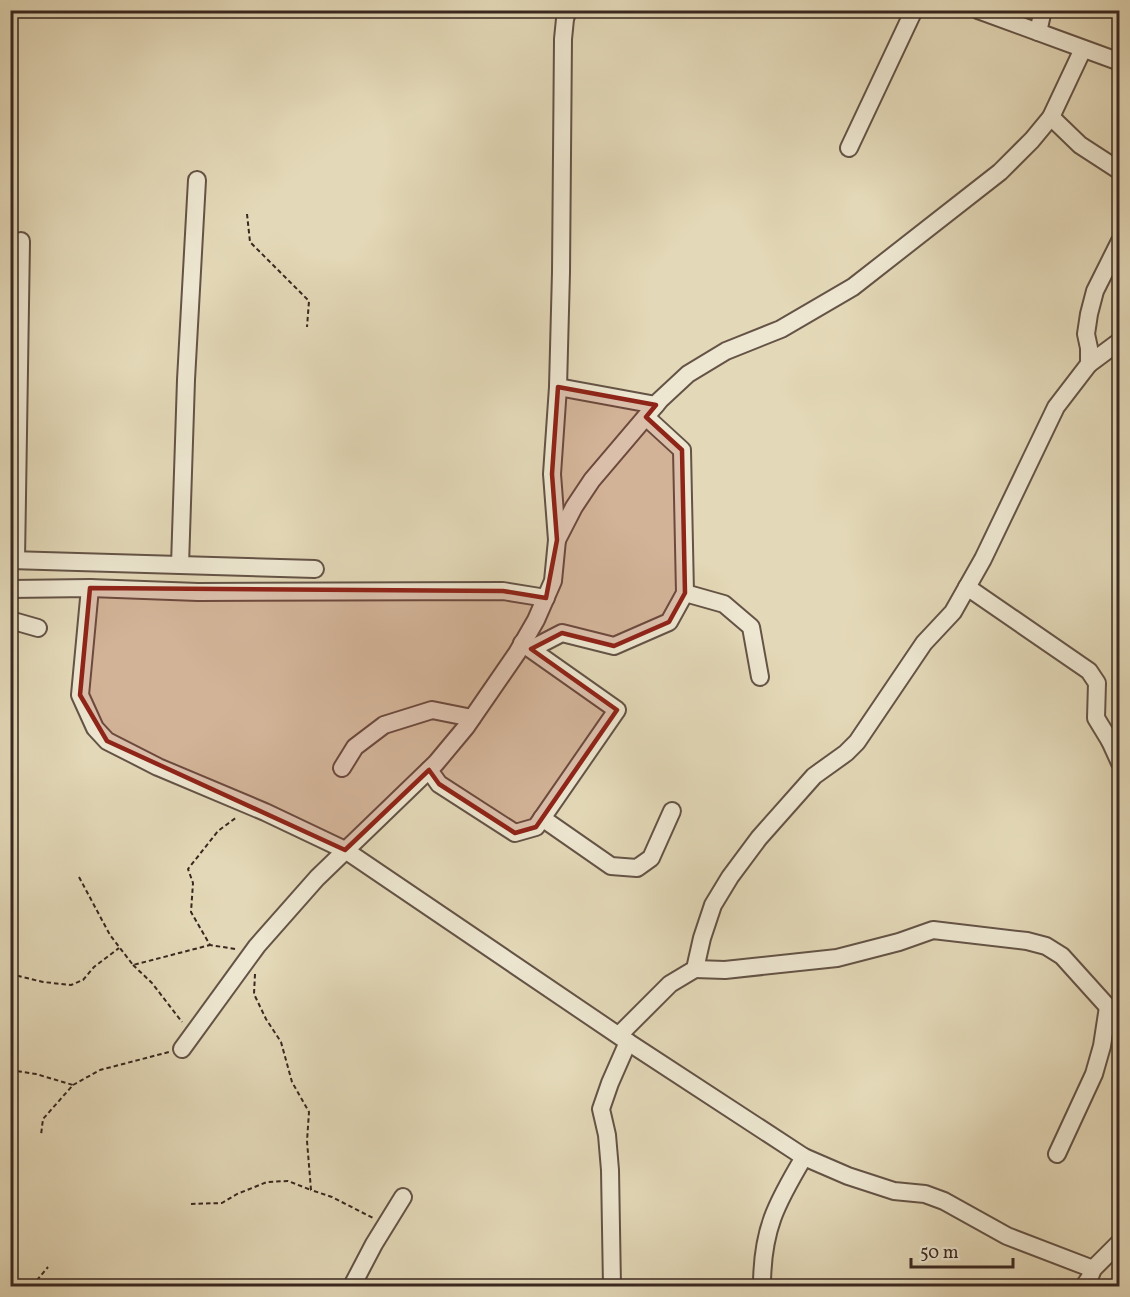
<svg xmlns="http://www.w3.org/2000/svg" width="1130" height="1297" viewBox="0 0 1130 1297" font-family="Vollkorn,serif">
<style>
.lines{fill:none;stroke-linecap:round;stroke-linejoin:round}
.minor-casing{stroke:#645346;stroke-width:20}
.path{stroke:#392720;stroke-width:2;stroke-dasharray:4.5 3;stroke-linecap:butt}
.minor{stroke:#ede6d0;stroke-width:16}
.marked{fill:#8f2418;fill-opacity:0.2;stroke:#8f2418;stroke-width:4.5;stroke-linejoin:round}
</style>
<rect width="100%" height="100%" fill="#e3d8b7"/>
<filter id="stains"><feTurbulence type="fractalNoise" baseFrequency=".00333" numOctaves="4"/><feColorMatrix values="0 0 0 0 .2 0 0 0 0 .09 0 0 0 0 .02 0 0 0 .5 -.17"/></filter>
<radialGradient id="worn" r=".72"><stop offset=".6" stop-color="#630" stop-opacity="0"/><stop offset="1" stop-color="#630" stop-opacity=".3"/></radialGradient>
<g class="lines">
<defs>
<g id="minor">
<polyline points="978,10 1120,62"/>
<polyline points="1038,32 1043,10"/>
<polyline points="1051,117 1080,145 1120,171"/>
<polyline points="849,148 914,10"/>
<polyline points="1089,364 1120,341"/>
<polyline points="558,387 656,405"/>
<polyline points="557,540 574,507 592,480 660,400 688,374 726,351 781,329 853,287 1000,172 1032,140 1051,117 1083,49"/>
<polyline points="10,560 315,569"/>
<polyline points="16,560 21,241"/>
<polyline points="180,565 186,380 197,180"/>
<polyline points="967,587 1089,671 1097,683 1096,718 1110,741"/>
<polyline points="90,588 80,695 95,728 107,741 158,767 265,812 345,850 628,1042 804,1157 848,1176 894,1191 925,1194 944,1201 1007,1236 1093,1269"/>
<polyline points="10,589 90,588 198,592 503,591 546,598"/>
<polyline points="685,593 724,604 751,627 760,677"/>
<polyline points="10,620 38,628"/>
<polyline points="531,649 562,633 614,646 669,622 685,593 682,450 646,417"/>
<polyline points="1120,732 1110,741 1120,763"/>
<polyline points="342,768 355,747 384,725 432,710 472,718"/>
<polyline points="429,770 439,784 515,833 536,827 617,710 522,643"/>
<polyline points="542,818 611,866 637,868 651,858 672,811"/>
<polyline points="695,969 725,970 837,958 899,942 933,930 1027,941 1046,946 1062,956 1108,1007"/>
<polyline points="619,1035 670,984 695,969 702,938 713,905 730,877 759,838 814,776 846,753 857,742 924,643 953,612 983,559 1056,407 1089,364 1089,348 1086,334 1089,314 1095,291 1120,241"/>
<polyline points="182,1049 257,946 317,878 436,763 466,727 517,653 536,620 553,581 557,540 552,474 558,387 561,272 563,39 565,19 568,10"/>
<polyline points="1057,1154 1094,1074 1102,1046 1108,1007"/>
<polyline points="352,1286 374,1244 403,1197"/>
<polyline points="612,1286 610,1170 607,1135 601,1109 610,1083 628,1042"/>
<path d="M762,1286C762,1230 776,1204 804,1157"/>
<polyline points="1084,1286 1089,1279 1093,1269 1120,1242"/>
</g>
</defs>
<use href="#minor" class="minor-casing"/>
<g class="path">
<polyline points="247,214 250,242 309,301 307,327"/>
<polyline points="79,877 110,935 133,965 210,945"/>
<polyline points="235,949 210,945 191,912 193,883 188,869 218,831 237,817"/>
<polyline points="133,965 152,983 182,1022"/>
<polyline points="10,974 43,982 71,985 83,980 94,967 119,948"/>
<polyline points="255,974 254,994 266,1019 281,1042 292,1082 309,1112 307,1141 311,1190 332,1197 373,1218"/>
<polyline points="10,1070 36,1074 73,1085 43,1119 41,1135"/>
<polyline points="73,1085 100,1070 169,1052"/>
<polyline points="191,1204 222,1203 237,1194 267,1182 288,1181 311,1190"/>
<polyline points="32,1286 48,1267"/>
</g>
<use href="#minor" class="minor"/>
</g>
<path class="marked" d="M558,387L656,405L646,417L682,450L685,593L669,622L614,646L562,633L531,649L617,710L536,827L515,833L439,784L429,770L345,850L107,741L80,695L90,588L503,591L546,598L557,540L552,474Z"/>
<rect width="1130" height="1297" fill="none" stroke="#e3d8b7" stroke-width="36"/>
<rect x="12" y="12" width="1106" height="1273" fill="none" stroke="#392720" stroke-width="3"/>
<rect x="18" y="18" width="1094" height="1261" fill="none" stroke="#392720" stroke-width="1.5"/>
<path d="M911 1258v9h102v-9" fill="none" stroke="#392720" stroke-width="3"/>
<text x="920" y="1258" font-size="18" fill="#392720" stroke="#ede6d0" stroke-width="4.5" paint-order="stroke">50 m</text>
<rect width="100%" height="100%" filter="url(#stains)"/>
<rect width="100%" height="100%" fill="url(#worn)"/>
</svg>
